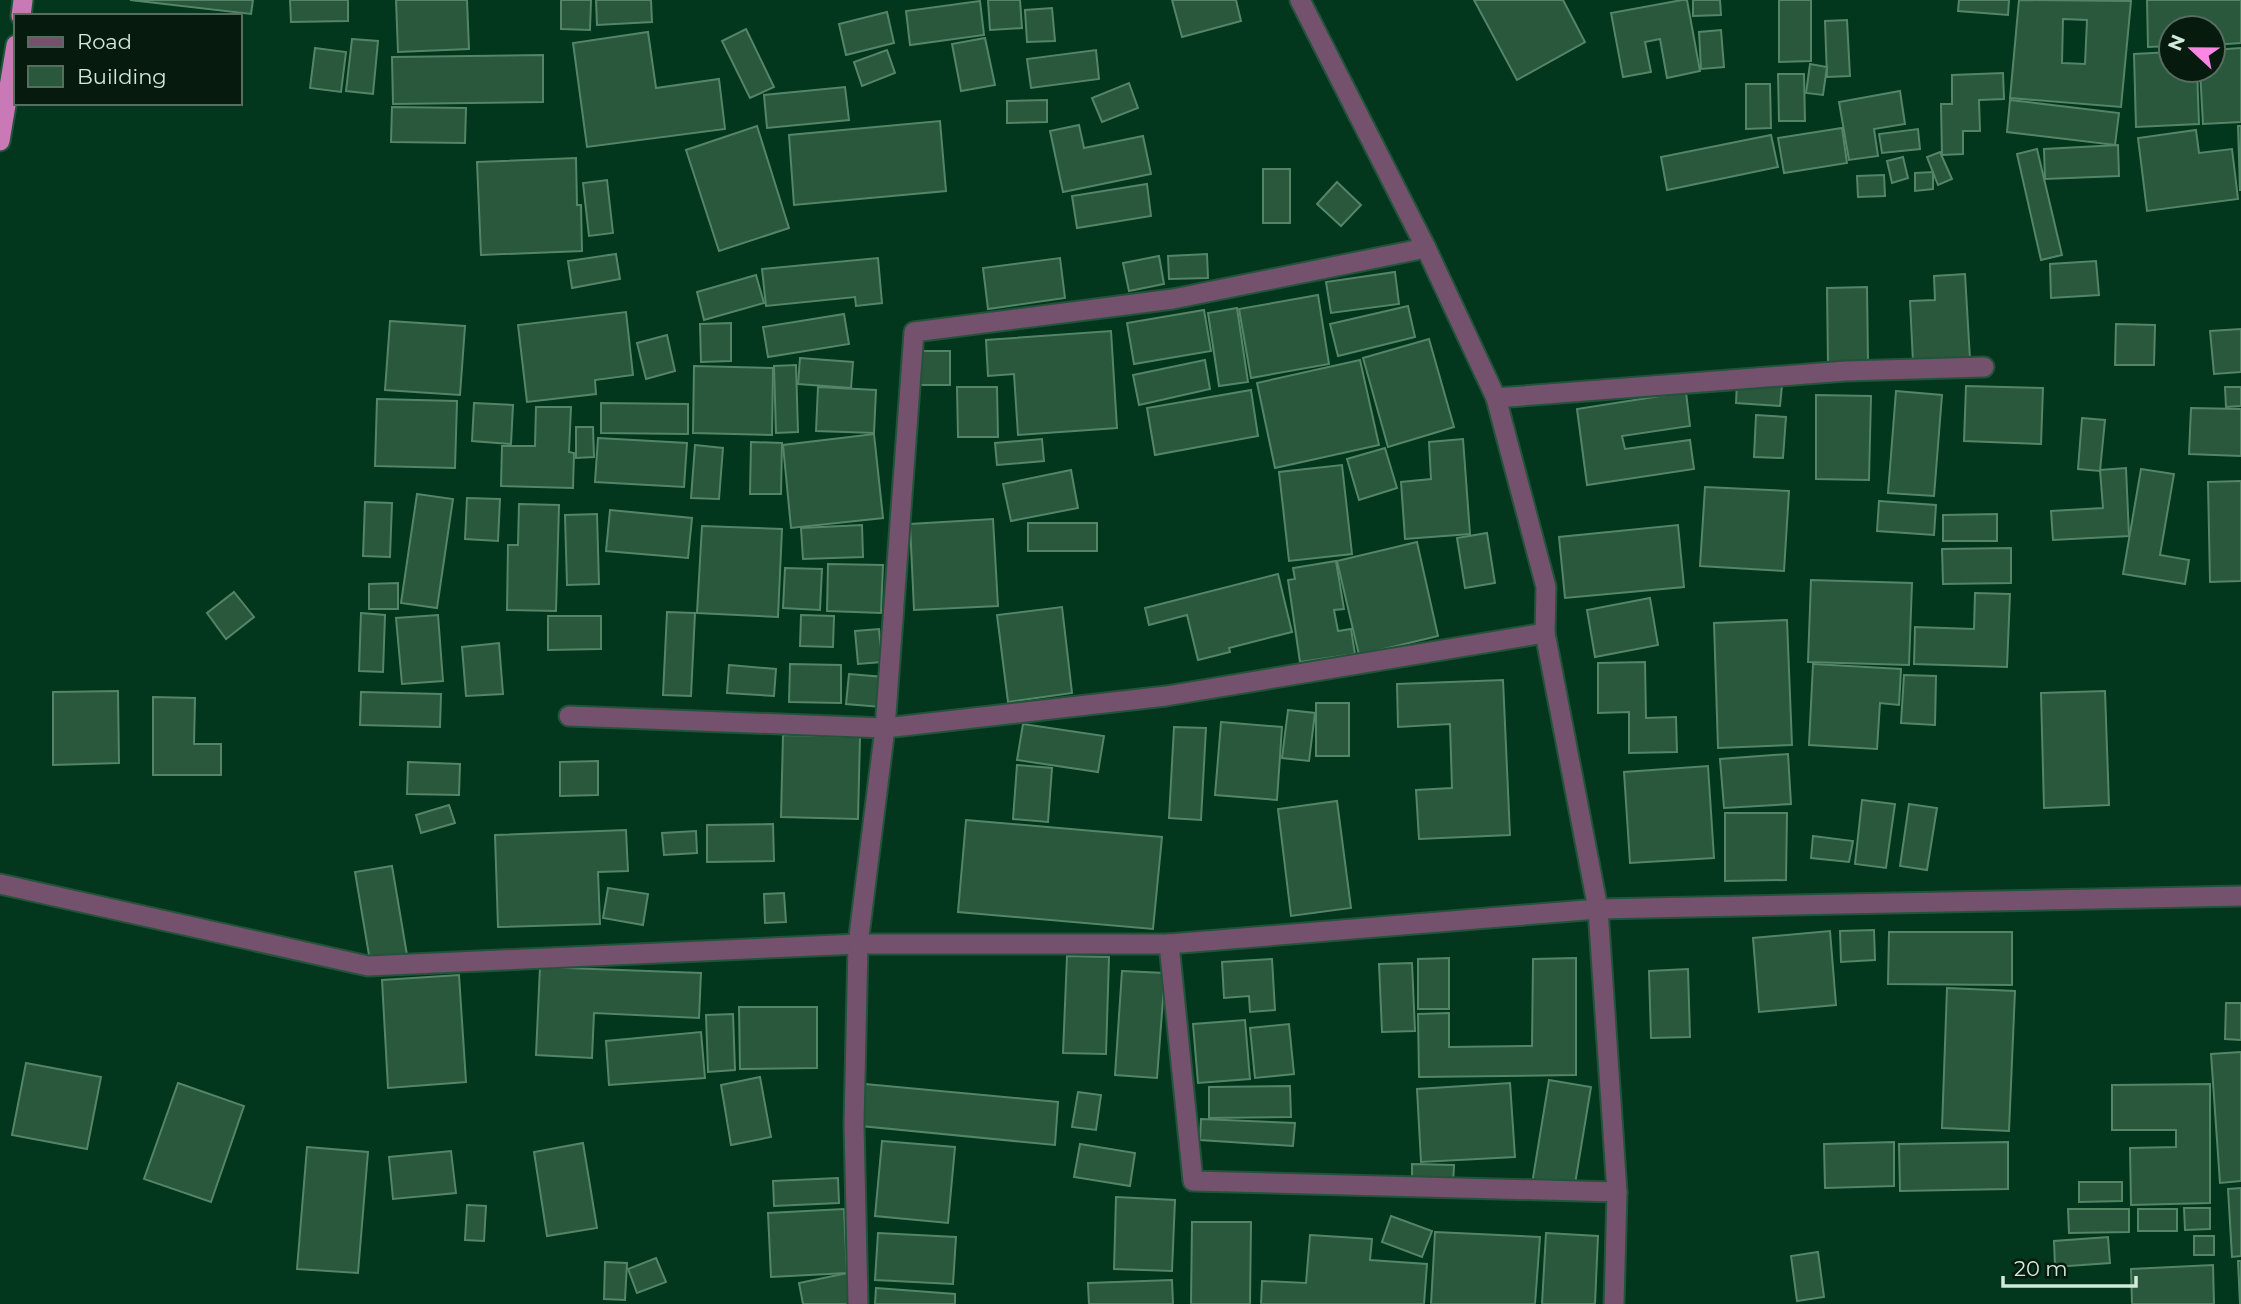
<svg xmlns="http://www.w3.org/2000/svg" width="2241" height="1304" viewBox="0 0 2241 1304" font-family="Montserrat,sans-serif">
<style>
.building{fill:#29583d;stroke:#558567;stroke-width:2;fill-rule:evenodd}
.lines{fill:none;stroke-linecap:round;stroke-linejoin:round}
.minor-casing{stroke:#23533b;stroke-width:23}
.trunk-casing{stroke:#23533b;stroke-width:23}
.minor{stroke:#74516c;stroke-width:19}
.trunk{stroke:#c879b6;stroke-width:19}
</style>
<rect width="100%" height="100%" fill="#02361d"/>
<g class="building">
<polygon points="130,0 253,0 251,14"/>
<polygon points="290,0 348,0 348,21 291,22"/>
<polygon points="396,0 467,0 469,49 398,52"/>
<polygon points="561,0 591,0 590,30 561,29"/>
<polygon points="596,0 651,0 652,22 597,25"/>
<polygon points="988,0 1020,0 1022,28 990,30"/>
<polygon points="1172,0 1236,0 1241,21 1182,37"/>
<polygon points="1474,0 1563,0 1585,42 1517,80"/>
<polygon points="1682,0 1687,0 1700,71 1667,78 1660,39 1645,42 1651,72 1623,77 1611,13"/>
<polygon points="1693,0 1720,0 1721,15 1693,16"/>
<polygon points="1779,0 1811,0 1811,61 1779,62"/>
<polygon points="1959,0 2009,0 2008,15 1958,11"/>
<path d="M2019,0L2131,1L2121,107L2010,98ZM2063,19L2087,20L2085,64L2062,63Z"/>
<polygon points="2147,0 2241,0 2241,43 2213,45 2213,28 2171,28 2171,46 2148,47"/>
<polygon points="980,1 984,35 910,45 906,11"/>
<polygon points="1052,8 1055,41 1027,42 1025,10"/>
<polygon points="887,12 894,43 846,55 839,24"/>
<polygon points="1847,20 1850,76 1827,77 1825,21"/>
<polygon points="746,29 774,87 750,98 722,41"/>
<polygon points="1721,30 1724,67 1701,69 1699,32"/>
<polygon points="648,32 656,88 719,79 725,129 587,147 573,43"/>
<polygon points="985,38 995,85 961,91 952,44"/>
<polygon points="352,39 378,41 373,94 346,91"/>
<polygon points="315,48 346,52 341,92 310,88"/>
<polygon points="2241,48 2241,122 2203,124 2200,70 2213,70 2213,50"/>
<polygon points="887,50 895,73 862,86 854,62"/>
<polygon points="1096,50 1099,79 1031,88 1027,59"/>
<polygon points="2171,52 2171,70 2197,70 2199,124 2136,127 2134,54"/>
<polygon points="543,55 543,102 393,104 392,57"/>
<polygon points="1810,64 1827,67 1823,95 1806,93"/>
<polygon points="2003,73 2004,99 1979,100 1980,131 1963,131 1963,154 1942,155 1941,104 1952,104 1952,75"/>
<polygon points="1778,74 1804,74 1805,121 1779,121"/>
<polygon points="1129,83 1138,108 1102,122 1092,98"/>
<polygon points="1746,84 1770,84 1771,128 1746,129"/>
<polygon points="845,87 849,120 767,128 764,95"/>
<polygon points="1900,91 1905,124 1874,129 1878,156 1849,160 1839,102"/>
<polygon points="1047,100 1047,122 1007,123 1007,101"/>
<polygon points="2010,100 2119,113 2115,145 2007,132"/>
<polygon points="392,107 466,108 465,143 391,142"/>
<polygon points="940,121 946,191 794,205 789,135"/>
<polygon points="1079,125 1084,148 1143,136 1151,174 1063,192 1050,131"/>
<polygon points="757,126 789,228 719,251 686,150"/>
<polygon points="2238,126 2241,126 2240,191"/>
<polygon points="1842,128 1847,163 1784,173 1778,138"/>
<polygon points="1918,129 1920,149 1882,153 1879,134"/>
<polygon points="2196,130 2199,153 2232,149 2238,199 2147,211 2138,138"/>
<polygon points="1771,135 1778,167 1667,190 1661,157"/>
<polygon points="2118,145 2119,176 2045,179 2044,149"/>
<polygon points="2037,149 2062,255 2041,260 2017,154"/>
<polygon points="1940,152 1952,179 1938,185 1927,157"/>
<polygon points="1903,157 1908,178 1892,183 1887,161"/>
<polygon points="576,158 577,205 581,205 582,251 481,255 477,162"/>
<rect x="1263" y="169" width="27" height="54"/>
<polygon points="1933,172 1933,189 1915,191 1915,173"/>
<polygon points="1884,175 1885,196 1858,197 1857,176"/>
<polygon points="607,180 613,233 589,236 583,183"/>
<polygon points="1337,182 1361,205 1341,226 1317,204"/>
<polygon points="1147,184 1151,216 1077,228 1072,196"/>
<polygon points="616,254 620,279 572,288 568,261"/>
<polygon points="1207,254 1208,278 1169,279 1168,256"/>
<polygon points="1159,256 1164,284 1129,291 1123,263"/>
<polygon points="878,258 882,303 856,306 855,297 766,306 762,269"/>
<polygon points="1060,258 1065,298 988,309 983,268"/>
<polygon points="2096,261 2099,295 2051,298 2050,264"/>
<polygon points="1395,272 1399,304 1331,313 1326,282"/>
<polygon points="1965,274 1970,359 1913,362 1910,301 1935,300 1934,276"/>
<polygon points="756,275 764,303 704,320 697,292"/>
<polygon points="1867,287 1868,362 1828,364 1827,288"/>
<polygon points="1318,295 1329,364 1251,378 1239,309"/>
<polygon points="1408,306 1415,337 1338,356 1330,324"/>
<polygon points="1237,308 1248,382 1219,386 1208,313"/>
<polygon points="1204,310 1211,351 1134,364 1127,323"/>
<polygon points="626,312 633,375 595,380 596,394 527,402 518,325"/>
<polygon points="844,314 849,344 768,357 763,327"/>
<polygon points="390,321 465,326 460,395 385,390"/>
<polygon points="731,323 731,361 701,362 700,324"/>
<polygon points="2116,324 2155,325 2154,365 2115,365"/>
<polygon points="2241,329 2241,372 2214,374 2210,331"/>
<polygon points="1111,331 1117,428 1018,435 1014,374 988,376 986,340"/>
<polygon points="667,335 675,371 646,379 637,343"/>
<polygon points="1429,339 1454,427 1388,447 1363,358"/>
<polygon points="915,351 950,351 950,385 916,385"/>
<polygon points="800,358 853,362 851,388 798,384"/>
<polygon points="1205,360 1210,389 1139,405 1133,375"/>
<polygon points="1360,360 1379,445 1275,468 1257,383"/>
<polygon points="796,365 798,432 776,433 774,366"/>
<polygon points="694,366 773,368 772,435 693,433"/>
<polygon points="1737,382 1782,385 1780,406 1736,403"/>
<polygon points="1966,386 2043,388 2041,444 1964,441"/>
<polygon points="818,387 876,390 874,433 816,431"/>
<polygon points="957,387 997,387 998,437 958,437"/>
<polygon points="2225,387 2241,387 2241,406 2226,407"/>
<polygon points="1251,390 1258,436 1155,455 1147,408"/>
<polygon points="1896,391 1942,395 1934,496 1888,493"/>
<polygon points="1686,392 1690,426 1622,436 1625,449 1690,440 1694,469 1587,485 1577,409"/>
<polygon points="1816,395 1871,396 1869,480 1816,479"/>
<polygon points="377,399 457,401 455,468 375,466"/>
<polygon points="474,403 513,405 511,444 472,441"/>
<polygon points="601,403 688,404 688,434 601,433"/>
<polygon points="536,407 571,407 569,452 574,453 573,488 501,486 502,446 535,446"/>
<polygon points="2191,408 2241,409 2241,456 2189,454"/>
<polygon points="1756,415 1786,417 1783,458 1754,457"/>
<polygon points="2082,418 2105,420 2100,471 2078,469"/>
<polygon points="576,427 593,427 594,457 576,458"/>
<polygon points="874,434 883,518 791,528 783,445"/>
<polygon points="598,438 687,443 684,487 595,482"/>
<polygon points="1042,439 1044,461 997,465 995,443"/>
<polygon points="1463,439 1470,534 1405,539 1401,482 1431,479 1429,442"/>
<polygon points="751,442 782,443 781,494 750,494"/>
<polygon points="695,445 723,448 719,499 691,498"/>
<polygon points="1385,448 1397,488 1359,500 1347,459"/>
<polygon points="1342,465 1352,554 1289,561 1279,472"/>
<polygon points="2126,468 2129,536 2053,540 2051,511 2103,508 2100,470"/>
<polygon points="2141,469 2174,474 2160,555 2189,560 2185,584 2123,574"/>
<polygon points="1071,470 1078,508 1011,521 1003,484"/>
<polygon points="2241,481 2241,581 2210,582 2208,482"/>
<polygon points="1705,487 1789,491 1784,571 1700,566"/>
<polygon points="417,494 453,499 437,608 401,603"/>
<polygon points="467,498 500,499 498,541 465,539"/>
<polygon points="1879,501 1936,505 1934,535 1877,531"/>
<polygon points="365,502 392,503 390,557 363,556"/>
<polygon points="519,504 559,505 556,611 507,610 508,545 518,545"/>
<polygon points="610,510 692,518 688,558 606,551"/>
<polygon points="597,514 599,584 567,585 565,515"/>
<polygon points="1997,514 1997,541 1943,541 1943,515"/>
<polygon points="993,519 998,606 914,610 910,524"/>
<rect x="1028" y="523" width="69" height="28"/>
<polygon points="862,525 863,557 803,559 801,528"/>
<polygon points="1678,525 1684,587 1565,598 1559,537"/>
<polygon points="702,526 782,529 778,617 697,613"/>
<polygon points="1487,533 1495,583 1465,588 1457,538"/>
<polygon points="1417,542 1438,636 1359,655 1337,561"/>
<polygon points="2011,548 2011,583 1943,584 1942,549"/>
<polygon points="1336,561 1344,609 1334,610 1338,631 1351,629 1355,654 1300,662 1288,580 1295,579 1293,568"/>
<polygon points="828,564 883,565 881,613 827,611"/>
<polygon points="785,568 822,569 820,610 783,608"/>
<polygon points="1278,574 1292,632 1229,648 1230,652 1198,660 1187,615 1149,625 1145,608"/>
<polygon points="1811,580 1912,583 1909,665 1808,662"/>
<polygon points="398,583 398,609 369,609 369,584"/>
<polygon points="234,592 254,617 226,639 207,613"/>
<polygon points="1975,593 2010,594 2007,667 1914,664 1915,627 1974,629"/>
<polygon points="1650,598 1658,645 1595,657 1587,610"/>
<polygon points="1062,607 1072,693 1008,702 997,615"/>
<polygon points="667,612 695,613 691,696 663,695"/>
<polygon points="361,613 385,615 383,672 359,671"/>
<polygon points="438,615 443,681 402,684 396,618"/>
<polygon points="801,615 834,616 833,647 800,646"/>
<polygon points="548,616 601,616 601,649 548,650"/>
<polygon points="1787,620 1792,745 1718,748 1714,623"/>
<polygon points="879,629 882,662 858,664 855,631"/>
<polygon points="499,643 503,694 466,696 462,647"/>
<polygon points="1645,662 1646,718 1676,717 1677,752 1629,753 1629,712 1598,713 1598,663"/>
<polygon points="790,664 841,665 841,703 789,702"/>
<polygon points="1813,664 1901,669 1899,705 1880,703 1877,749 1809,745"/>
<polygon points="729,665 776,669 774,696 727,693"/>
<polygon points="849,674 884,677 881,707 846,704"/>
<polygon points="1904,675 1936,676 1935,725 1901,723"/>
<polygon points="1503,680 1510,835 1419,839 1416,790 1452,788 1450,724 1398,727 1397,684"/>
<polygon points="118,691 119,763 53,765 53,692"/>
<polygon points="2105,691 2109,805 2044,808 2041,693"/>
<polygon points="361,692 441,694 440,727 360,725"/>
<polygon points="153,697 195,698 194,744 221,744 221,775 153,775"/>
<rect x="1316" y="703" width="33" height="53"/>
<polygon points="1288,710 1315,713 1309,761 1282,758"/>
<polygon points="1221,722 1282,727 1277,800 1215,795"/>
<polygon points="1023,724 1104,736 1098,772 1017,760"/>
<polygon points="1174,727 1206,728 1201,820 1169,818"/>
<polygon points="783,735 860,737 858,819 781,817"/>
<polygon points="1788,754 1791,804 1724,808 1720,759"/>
<polygon points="598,761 598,795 560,796 560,762"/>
<polygon points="408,762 460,764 459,795 407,794"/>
<polygon points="1017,765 1052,768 1048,822 1013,819"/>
<polygon points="1708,766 1714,858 1630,863 1624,772"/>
<polygon points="1862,800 1895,804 1886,868 1855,864"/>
<polygon points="1337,801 1351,908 1291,916 1278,809"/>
<polygon points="1909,804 1937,808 1927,870 1900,866"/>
<polygon points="449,805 455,823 421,833 416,815"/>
<polygon points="1725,813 1787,813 1786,880 1725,881"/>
<polygon points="966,820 1162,837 1153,929 958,912"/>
<polygon points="773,824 774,861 707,862 707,825"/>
<polygon points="626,830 628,871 598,872 600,924 498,927 495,835"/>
<polygon points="696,831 697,853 664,855 662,833"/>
<polygon points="1813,836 1853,841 1849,862 1811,858"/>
<polygon points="392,866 407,955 370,961 355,872"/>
<polygon points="608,888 648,894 643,925 603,918"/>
<polygon points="784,893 786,922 765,923 764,894"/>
<polygon points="1874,930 1875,960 1841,962 1840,931"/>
<polygon points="1830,931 1836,1005 1759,1012 1753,938"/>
<polygon points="1889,932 2012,932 2012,985 1888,984"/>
<polygon points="1067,956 1109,957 1106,1054 1063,1053"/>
<polygon points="1449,958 1449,1009 1418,1009 1418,959"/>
<polygon points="1576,958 1576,1075 1419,1077 1418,1014 1449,1013 1449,1047 1532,1046 1533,959"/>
<polygon points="1272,959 1275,1010 1250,1012 1249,996 1224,998 1222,962"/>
<polygon points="1412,963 1415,1031 1382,1032 1379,964"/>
<polygon points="540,967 701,973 699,1018 594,1013 592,1058 536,1055"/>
<polygon points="1688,969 1690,1037 1651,1038 1649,971"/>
<polygon points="1122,971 1165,973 1157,1078 1115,1075"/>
<polygon points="459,975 466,1082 388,1088 382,980"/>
<polygon points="1947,988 2015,991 2009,1131 1942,1128"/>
<polygon points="2226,1003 2241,1003 2241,1040 2225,1039"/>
<polygon points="739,1007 817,1007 817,1068 740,1069"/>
<polygon points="733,1014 735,1070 708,1072 706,1015"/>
<polygon points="1245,1020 1250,1079 1198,1083 1193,1024"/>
<polygon points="1289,1024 1294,1074 1255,1078 1250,1028"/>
<polygon points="701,1032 705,1078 609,1085 606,1041"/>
<polygon points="2241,1052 2241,1181 2220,1183 2211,1054"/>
<polygon points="26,1063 101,1077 87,1149 12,1135"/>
<polygon points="760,1077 771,1137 731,1145 721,1085"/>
<polygon points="1549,1080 1591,1087 1574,1190 1532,1184"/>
<polygon points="178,1083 244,1106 211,1202 144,1179"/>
<polygon points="1510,1083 1515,1157 1421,1162 1417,1089"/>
<polygon points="865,1084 1058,1102 1055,1145 861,1126"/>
<polygon points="2210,1084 2210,1203 2131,1205 2130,1148 2176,1147 2176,1130 2112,1130 2112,1085"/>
<polygon points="1290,1086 1291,1117 1209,1118 1209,1087"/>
<polygon points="1078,1092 1101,1095 1096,1130 1072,1127"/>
<polygon points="1201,1119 1295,1123 1293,1146 1200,1140"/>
<polygon points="882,1141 955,1147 948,1223 875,1216"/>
<polygon points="1894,1142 1894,1186 1825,1188 1824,1144"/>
<polygon points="2008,1142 2008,1189 1900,1191 1899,1144"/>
<polygon points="583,1143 597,1228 547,1236 534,1152"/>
<polygon points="1080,1144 1135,1153 1130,1186 1074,1177"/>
<polygon points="307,1147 368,1152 358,1273 297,1269"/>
<polygon points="451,1151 456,1193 393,1199 389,1157"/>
<polygon points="1412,1164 1454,1165 1453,1187 1412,1186"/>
<polygon points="838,1178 839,1203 774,1206 773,1181"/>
<polygon points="2079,1182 2122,1182 2122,1201 2079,1202"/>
<polygon points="2241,1188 2241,1256 2232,1257 2228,1189"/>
<polygon points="1116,1197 1175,1200 1172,1271 1114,1269"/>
<polygon points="467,1205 486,1206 484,1241 465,1240"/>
<polygon points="2184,1208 2210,1208 2210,1229 2185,1230"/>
<polygon points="844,1209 847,1273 771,1277 768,1213"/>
<polygon points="2068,1209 2129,1209 2129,1232 2069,1233"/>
<rect x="2138" y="1209" width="39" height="22"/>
<polygon points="1391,1216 1432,1231 1422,1257 1382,1242"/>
<polygon points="1192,1222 1251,1222 1250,1304 1191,1304"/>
<polygon points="1435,1232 1540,1237 1535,1304 1431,1304"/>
<polygon points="878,1233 956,1237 953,1284 875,1280"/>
<polygon points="1546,1233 1598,1236 1595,1304 1542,1304"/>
<polygon points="1310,1235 1372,1239 1370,1260 1427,1264 1424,1304 1261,1304 1262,1281 1306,1283"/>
<rect x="2194" y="1236" width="20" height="19"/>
<polygon points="2108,1237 2110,1263 2055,1267 2054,1241"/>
<polygon points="1818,1252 1824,1297 1797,1301 1791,1256"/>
<polygon points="656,1258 666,1282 637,1293 628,1269"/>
<polygon points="2238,1261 2241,1261 2241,1304 2240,1304"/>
<polygon points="605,1262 627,1263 625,1300 604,1299"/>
<polygon points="2213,1265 2214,1304 2132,1304 2131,1269"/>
<polygon points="848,1273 853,1304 803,1304 799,1283"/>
<polygon points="1172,1280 1173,1304 1089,1304 1088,1283"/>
<polygon points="876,1288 955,1294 955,1304 875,1304"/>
</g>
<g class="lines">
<defs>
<g id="minor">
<polyline points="1300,0 1426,248 1496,398 1546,587 1545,633 1598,909 1617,1192 1614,1304"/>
<polyline points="1496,398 1846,371 1984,367"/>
<polyline points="569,716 885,728 1166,696 1545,633"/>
<polyline points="0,884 368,966 858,944 1169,944 1598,909 2241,896"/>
<polyline points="1169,944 1193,1181 1617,1192"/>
<polyline points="858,1304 854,1124 858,944 885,728 914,332 1173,299 1426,248"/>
</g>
<g id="trunk">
<polyline points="21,16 23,0"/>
<polyline points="0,141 16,45"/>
</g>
</defs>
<use href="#minor" class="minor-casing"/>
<use href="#trunk" class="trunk-casing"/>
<use href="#minor" class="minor"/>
<use href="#trunk" class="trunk"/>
</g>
<rect x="14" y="14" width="228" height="91" fill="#061a0e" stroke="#576d5f" stroke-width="2"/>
<rect x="28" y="37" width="35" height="10" fill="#74516c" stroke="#576d5f" stroke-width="2"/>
<text x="77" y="49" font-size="21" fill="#d1ead9">Road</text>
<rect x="28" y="66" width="35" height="21" fill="#29583d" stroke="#576d5f" stroke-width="2"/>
<text x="77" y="84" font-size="21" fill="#d1ead9">Building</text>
<g transform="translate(2192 49) rotate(292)"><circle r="33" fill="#061a0e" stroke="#576d5f" stroke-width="2"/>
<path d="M0-5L12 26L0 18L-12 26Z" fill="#fc86e3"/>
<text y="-10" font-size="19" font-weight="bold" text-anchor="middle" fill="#d1ead9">N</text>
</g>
<path d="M2003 1276v10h133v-10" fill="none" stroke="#d1ead9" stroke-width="3.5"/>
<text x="2014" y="1276" font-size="21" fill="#d1ead9" stroke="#061a0e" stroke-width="5" paint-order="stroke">20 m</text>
</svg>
